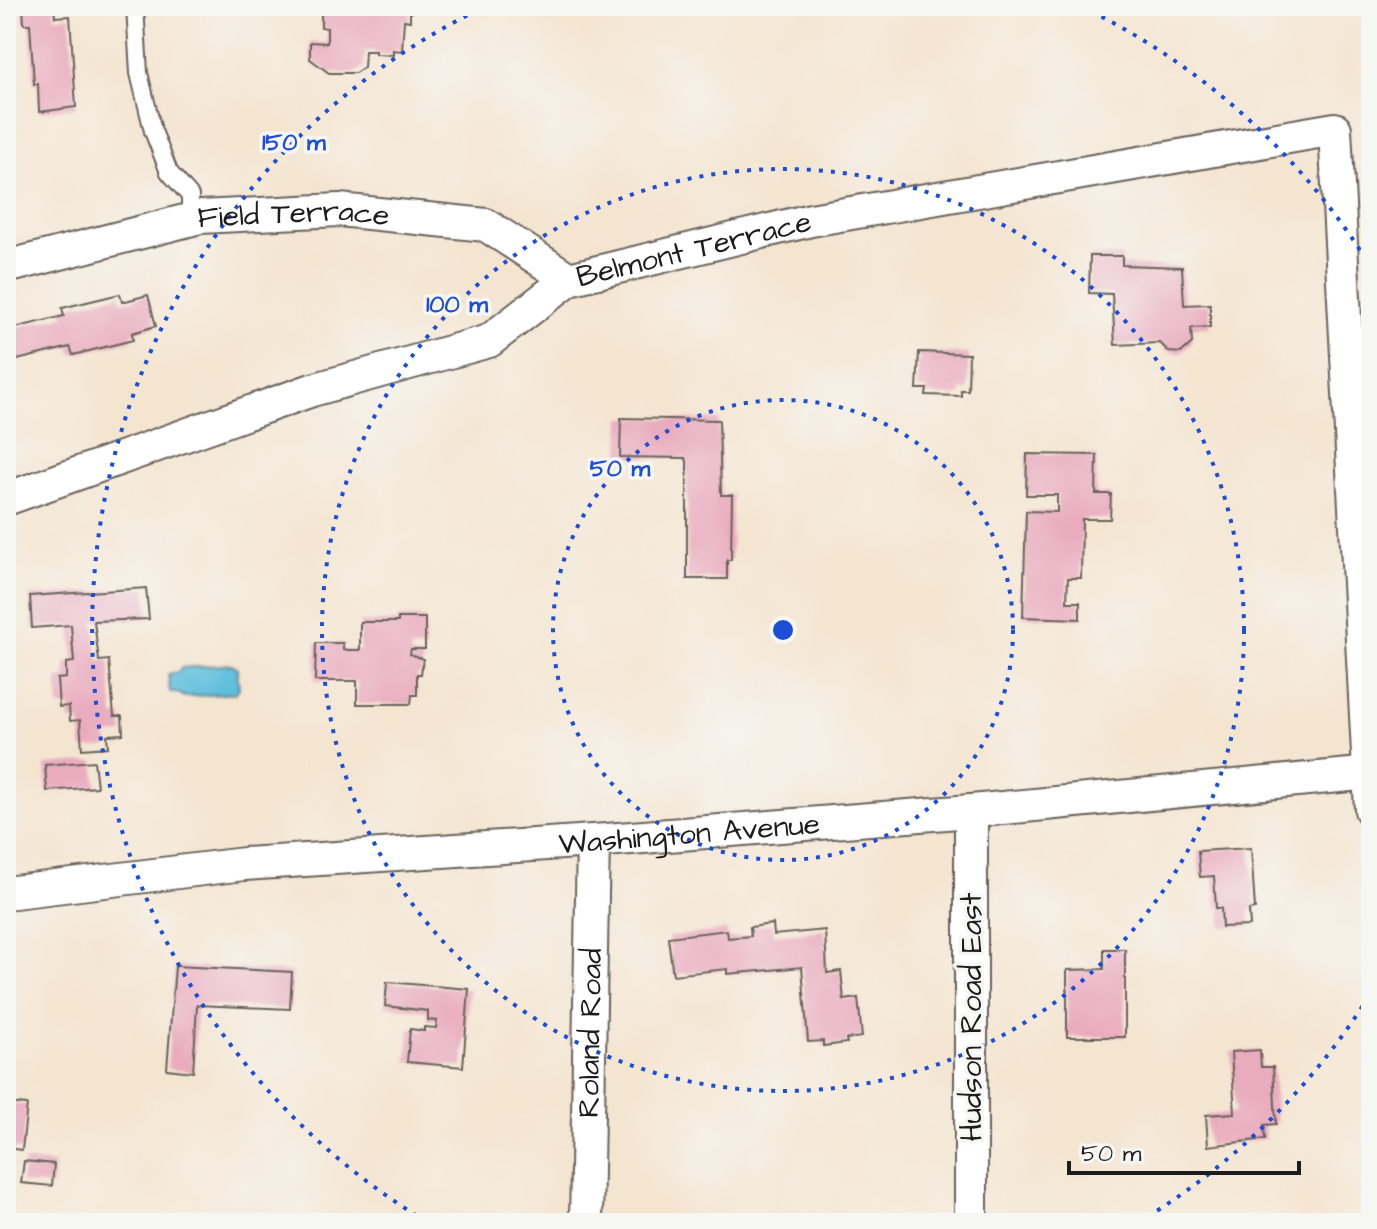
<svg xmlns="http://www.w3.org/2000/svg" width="1377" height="1229" viewBox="0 0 1377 1229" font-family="'Architects Daughter',sans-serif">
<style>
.water{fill:#5dbedc;stroke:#3c6d7c;stroke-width:2}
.building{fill:#e9abbe}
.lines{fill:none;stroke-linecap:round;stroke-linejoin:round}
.service-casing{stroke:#68625b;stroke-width:20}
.minor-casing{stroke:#68625b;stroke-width:36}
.service{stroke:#fff;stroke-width:16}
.minor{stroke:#fff;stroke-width:32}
.ring{fill:none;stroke:#1d4ed8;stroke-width:4;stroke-dasharray:4 8}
.labels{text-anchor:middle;stroke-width:7;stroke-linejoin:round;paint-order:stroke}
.street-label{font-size:30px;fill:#1c1c1c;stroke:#f6f6f2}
.centre{fill:#1d4ed8;stroke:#f6f6f2;stroke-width:4}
.ring-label{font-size:24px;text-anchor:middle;font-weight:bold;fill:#1d4ed8;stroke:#f6f6f2;stroke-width:7;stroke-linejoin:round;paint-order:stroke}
</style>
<rect width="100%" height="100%" fill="#f6f6f2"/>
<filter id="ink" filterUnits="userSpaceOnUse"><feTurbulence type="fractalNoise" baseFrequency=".0125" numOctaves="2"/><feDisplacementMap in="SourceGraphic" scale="16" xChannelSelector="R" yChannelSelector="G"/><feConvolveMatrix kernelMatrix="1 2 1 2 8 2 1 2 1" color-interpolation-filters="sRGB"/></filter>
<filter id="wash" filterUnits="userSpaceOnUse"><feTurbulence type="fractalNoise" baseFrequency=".006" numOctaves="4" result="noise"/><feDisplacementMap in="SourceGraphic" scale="32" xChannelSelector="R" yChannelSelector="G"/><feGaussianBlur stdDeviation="1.8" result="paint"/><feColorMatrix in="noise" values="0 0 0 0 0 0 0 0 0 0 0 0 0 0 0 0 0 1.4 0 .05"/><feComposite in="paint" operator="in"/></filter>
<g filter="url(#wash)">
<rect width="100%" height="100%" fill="#f4e5d1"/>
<polygon class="water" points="232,664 237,668 239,688 235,693 184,697 180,694 170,692 168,674 178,672 181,668"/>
<g id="blocks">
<g class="building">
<polygon points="23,6 54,6 55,17 70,16 76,107 39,112 38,84 34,84 30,24 24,24"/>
<polygon points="321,6 410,6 410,21 404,20 402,51 393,50 393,55 375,54 375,51 365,51 364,67 355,73 329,73 310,59 310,42 327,43 327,28 321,27"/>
<polygon points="1090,256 1122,256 1122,265 1182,267 1184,305 1210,304 1210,327 1191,328 1192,343 1181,353 1169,352 1160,343 1115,345 1112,294 1089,293"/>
<polygon points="120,294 122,302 148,295 156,326 132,333 133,340 73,355 70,347 9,362 6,330 64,316 62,308"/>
<polygon points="919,352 969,354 968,390 961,390 961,396 926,395 927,389 917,389"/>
<polygon points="621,418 719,420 721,495 732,495 731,560 727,560 727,579 687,579 687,461 685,458 620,457"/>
<polygon points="1027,454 1097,455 1096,494 1111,494 1110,519 1082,519 1081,578 1068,578 1067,602 1080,602 1080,619 1023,617 1026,511 1057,512 1057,495 1026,495"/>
<polygon points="146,588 149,619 94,621 99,661 109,660 114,716 122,716 123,734 107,735 108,747 82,749 80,720 70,721 69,706 59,707 57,679 66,678 66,663 74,662 71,625 32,628 30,596"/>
<polygon points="398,618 425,618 425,649 411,649 410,654 423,659 421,674 417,674 417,695 412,695 411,704 357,704 357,681 315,681 316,643 343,643 343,650 360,650 360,622 398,622"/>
<polygon points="94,761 97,787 47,791 45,765"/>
<polygon points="1251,848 1255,909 1249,910 1250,926 1222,927 1221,908 1216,908 1214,876 1200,877 1198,851"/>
<polygon points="773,924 774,935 825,930 827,973 841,971 844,1000 858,998 862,1037 846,1039 847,1043 823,1046 823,1041 808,1042 802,967 727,974 727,969 673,975 668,937 727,930 728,938 751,936 750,927"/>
<polygon points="1104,949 1125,949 1125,1037 1067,1037 1067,970 1104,969"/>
<polygon points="175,966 292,972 290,1009 197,1005 193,1072 167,1069"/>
<polygon points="387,982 469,989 463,1067 407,1062 410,1029 424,1031 424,1027 436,1028 437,1021 428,1020 428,1011 385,1006"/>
<polygon points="1260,1050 1261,1067 1273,1067 1276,1124 1264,1125 1265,1139 1208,1146 1206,1115 1235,1113 1231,1052"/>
<polygon points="6,1103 27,1105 22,1150 6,1148"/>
<polygon points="24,1161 54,1164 52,1186 21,1183"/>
</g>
</g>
</g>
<g filter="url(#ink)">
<use href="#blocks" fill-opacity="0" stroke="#68625b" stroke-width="2"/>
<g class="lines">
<defs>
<polyline id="service" points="135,6 139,73 153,131 169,172 190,196 190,220"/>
<g id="minor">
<path id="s1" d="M6,267L200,217L339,210L486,225L569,279"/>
<path id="s2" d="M6,499L312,390L489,341L569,279L811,220L1335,129L1371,810"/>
<path id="s3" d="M6,893L244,864L593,841L971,811L1371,773"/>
<path id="s4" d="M586,1223L593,841"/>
<polyline points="971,1223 971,811"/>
</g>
</defs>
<use href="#service" class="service-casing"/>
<use href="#minor" class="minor-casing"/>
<use href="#service" class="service"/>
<use href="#minor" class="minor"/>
</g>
</g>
<g class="ring">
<circle cx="783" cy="630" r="230"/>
<circle cx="783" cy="630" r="461"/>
<path d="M1369 996A691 691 0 0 1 1139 1222M427 1222A691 691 0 0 1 486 6M1080 6A691 691 0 0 1 1369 264"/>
</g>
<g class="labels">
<g class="street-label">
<text dy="10" stroke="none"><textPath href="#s1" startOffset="294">Field Terrace</textPath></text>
<text dy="10" stroke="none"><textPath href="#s2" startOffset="738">Belmont Terrace</textPath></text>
<text dy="10" stroke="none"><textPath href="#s3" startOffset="686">Washington Avenue</textPath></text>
<text transform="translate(971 1017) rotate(-90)" y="10">Hudson Road East</text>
<text dy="10" stroke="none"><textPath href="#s4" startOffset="190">Roland Road</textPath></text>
</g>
</g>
<circle cx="783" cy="630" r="12" class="centre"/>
<g class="ring-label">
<text x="294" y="150">150 m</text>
<text x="457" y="312">100 m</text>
<text x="620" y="476">50 m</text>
</g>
<rect width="1377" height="1229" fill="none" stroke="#f6f6f2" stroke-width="32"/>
<path d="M1069 1161v12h230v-12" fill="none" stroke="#1c1c1c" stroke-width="4"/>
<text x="1081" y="1161" font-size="24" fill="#1c1c1c" stroke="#f6f6f2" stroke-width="6" paint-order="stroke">50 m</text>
</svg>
